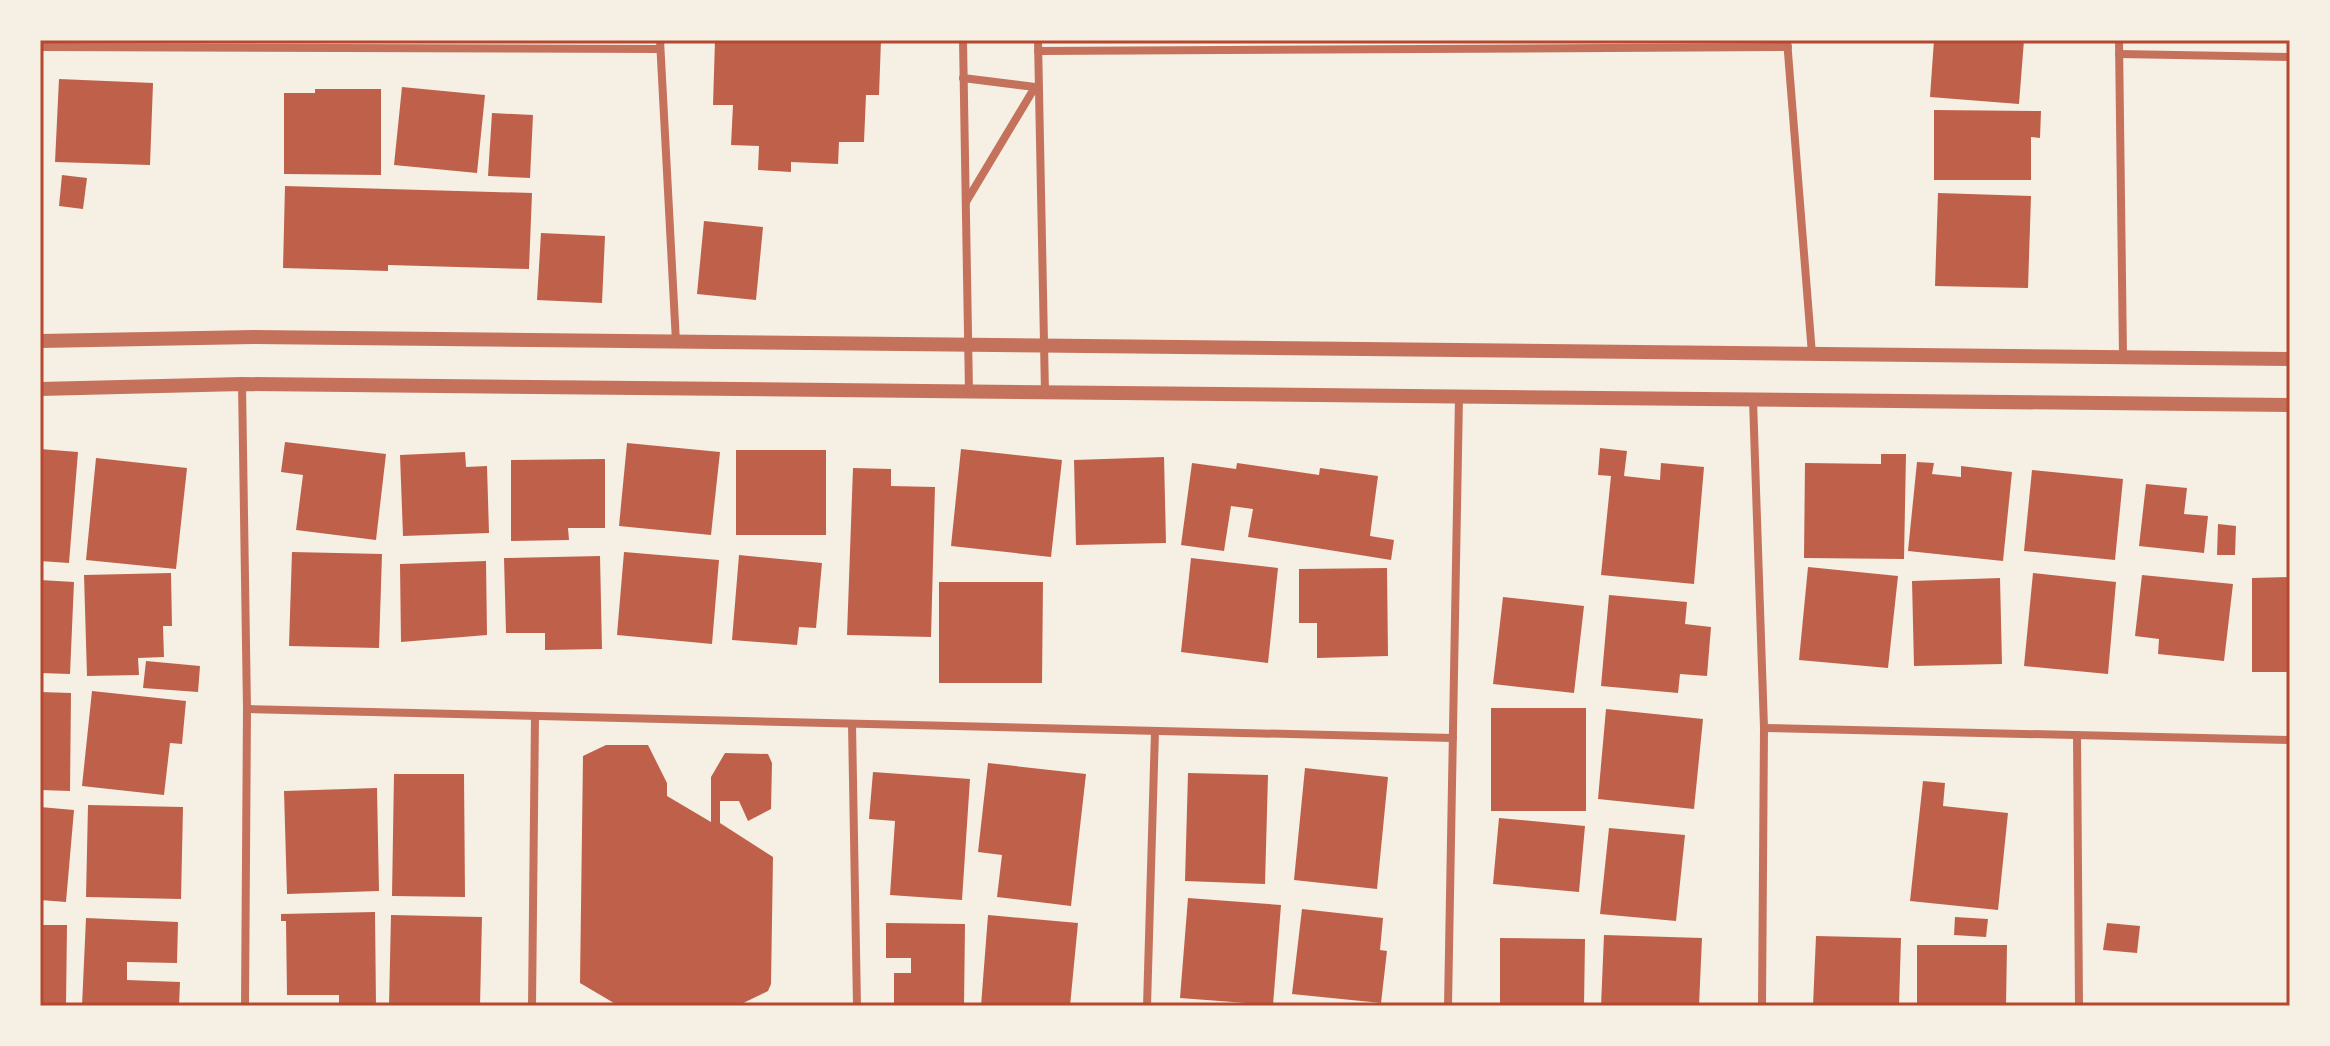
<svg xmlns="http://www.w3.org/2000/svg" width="2330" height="1046" viewBox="0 0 2330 1046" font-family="Figtree,sans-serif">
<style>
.building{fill:#bf614a}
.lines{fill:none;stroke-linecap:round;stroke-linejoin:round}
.minor{stroke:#c5725c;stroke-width:8}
.tertiary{stroke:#c5725c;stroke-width:14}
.neatline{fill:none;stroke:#b5482f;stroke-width:3}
</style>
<rect width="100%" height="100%" fill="#f6efe4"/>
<g class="building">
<polygon points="715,40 881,40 879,95 866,95 864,142 839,142 838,164 791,162 791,172 758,170 759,146 731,145 733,105 713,105"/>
<polygon points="1934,40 2024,40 2019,104 1930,97"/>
<polygon points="59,79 153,83 150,165 55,162"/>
<polygon points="402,87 485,95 477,173 394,165"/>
<polygon points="315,89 381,89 381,175 284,174 284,93 315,93"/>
<polygon points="1934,110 2041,111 2040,138 2031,137 2031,180 1934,180"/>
<polygon points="492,113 533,115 530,178 488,176"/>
<polygon points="62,175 87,178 83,209 59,206"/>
<polygon points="285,186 532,193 529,269 388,265 388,271 283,268"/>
<polygon points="1938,193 2031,196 2028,288 1935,286"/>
<polygon points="704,221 763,227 756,300 697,294"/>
<polygon points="541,233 605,236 602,303 537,300"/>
<polygon points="285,442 386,454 376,540 296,530 303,475 281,472"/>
<polygon points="627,443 720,452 711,535 619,526"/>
<polygon points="1600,448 1627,451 1624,476 1660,480 1661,463 1704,467 1694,584 1601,575 1611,476 1598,475"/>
<polygon points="40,449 78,452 69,563 40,561"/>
<polygon points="961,449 1062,460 1051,557 951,546"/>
<rect x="736" y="450" width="90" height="85"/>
<polygon points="465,452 466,467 487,466 489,533 403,536 400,455"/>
<polygon points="1881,454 1906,454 1904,559 1804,558 1805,463 1881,464"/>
<polygon points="1164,457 1166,543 1076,545 1074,460"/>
<polygon points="96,458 187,468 176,569 86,560"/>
<polygon points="605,459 605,528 568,528 569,540 511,541 511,460"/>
<polygon points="1917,462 1934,463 1932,474 1961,477 1961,466 2012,472 2003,561 1908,551"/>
<polygon points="1192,463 1236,469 1237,463 1319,475 1320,468 1378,476 1370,536 1394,540 1391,560 1248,537 1253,509 1231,506 1224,551 1181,545"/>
<polygon points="853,468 891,469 891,486 935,487 931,637 847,635"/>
<polygon points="2032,470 2123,479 2115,560 2024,551"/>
<polygon points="2146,484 2187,488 2184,514 2208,516 2204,553 2139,546"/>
<polygon points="2218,524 2236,526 2235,555 2217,555"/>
<polygon points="292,552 382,554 379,648 289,646"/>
<polygon points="624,552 719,560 712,644 617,635"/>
<polygon points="739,555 822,563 816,628 799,627 797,645 732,640"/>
<polygon points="600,556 602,649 545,650 545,633 506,633 504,558"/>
<polygon points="1191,558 1278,568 1268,663 1181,652"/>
<polygon points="486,561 487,635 401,642 400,564"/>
<polygon points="1808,567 1898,576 1888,668 1799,660"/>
<polygon points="1387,568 1388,656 1317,658 1317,623 1299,623 1299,569"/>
<polygon points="171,573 172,626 163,626 164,657 138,658 139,675 87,676 84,575"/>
<polygon points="2033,573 2116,582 2108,674 2024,666"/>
<polygon points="2142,575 2233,584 2224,661 2158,654 2159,639 2135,636"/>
<polygon points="2290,577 2290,672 2252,672 2252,578"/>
<polygon points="2000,578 2002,664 1914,666 1912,581"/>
<polygon points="40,580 74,582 70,674 40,673"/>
<polygon points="939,582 1043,582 1042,683 939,683"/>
<polygon points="1609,595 1687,602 1685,624 1711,627 1707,676 1680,674 1678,693 1601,686"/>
<polygon points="1503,597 1584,606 1574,693 1493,684"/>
<polygon points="146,661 200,666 198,692 143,688"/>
<polygon points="92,691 186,701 182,744 170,743 164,795 82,786"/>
<polygon points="40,692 71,693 70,791 40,790"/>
<rect x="1491" y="708" width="95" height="103"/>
<polygon points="1606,709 1703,719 1694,809 1598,799"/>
<polygon points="606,745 648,745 667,783 667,796 711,822 711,777 725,753 768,754 772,763 771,809 748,821 739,801 720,801 720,823 773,857 771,984 768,991 737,1006 619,1006 580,983 583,756"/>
<polygon points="988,763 1086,774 1071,906 997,897 1002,855 978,852"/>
<polygon points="1305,768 1388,777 1377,889 1294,880"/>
<polygon points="873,772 970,779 962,900 890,895 895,821 869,819"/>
<polygon points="1188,773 1268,775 1265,884 1185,881"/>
<polygon points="394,774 464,774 465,897 392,896"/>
<polygon points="1923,781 1945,783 1943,806 2008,813 1998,910 1910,901"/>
<polygon points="377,788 379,891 287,894 284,791"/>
<polygon points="88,805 183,807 181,899 86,897"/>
<polygon points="40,807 74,810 66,902 40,900"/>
<polygon points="1499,818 1585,826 1579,892 1493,884"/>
<polygon points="1609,828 1685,835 1676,921 1600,914"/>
<polygon points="1188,898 1281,905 1273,1005 1180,998"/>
<polygon points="1302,909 1383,918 1380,950 1387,951 1381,1003 1292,994"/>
<polygon points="375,912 376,1006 339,1006 339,995 287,995 286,921 281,921 281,914"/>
<polygon points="391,915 482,917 480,1006 389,1006"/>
<polygon points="988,915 1078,923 1070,1006 981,1006"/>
<polygon points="1955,917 1988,919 1986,937 1954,935"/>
<polygon points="86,918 178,922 177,963 127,962 127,980 180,982 179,1006 82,1006"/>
<polygon points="886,923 965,924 964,1006 894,1006 894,973 911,973 911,958 886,958"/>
<polygon points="2107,923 2140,926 2137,953 2103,950"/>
<polygon points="40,925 67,925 66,1006 40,1006"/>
<polygon points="1604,935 1702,938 1699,1006 1601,1006"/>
<polygon points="1816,936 1901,938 1899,1006 1813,1006"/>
<polygon points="1500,938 1585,939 1584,1006 1500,1006"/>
<polygon points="1917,945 2007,945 2006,1006 1917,1006"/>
</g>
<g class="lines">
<g class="minor">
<polyline points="660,40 676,342"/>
<polyline points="963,40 969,392"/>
<polyline points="1038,40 1045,393"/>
<polyline points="1787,40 1812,354"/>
<polyline points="2119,40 2123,357"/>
<polyline points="40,47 660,49"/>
<polyline points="1038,51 1788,47"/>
<polyline points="2119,54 2290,57"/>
<polyline points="963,78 1035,87 966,202"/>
<polyline points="242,384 247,709 245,1006"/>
<polyline points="1753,400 1764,728 1762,1006"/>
<polyline points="247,709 1453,738"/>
<polyline points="852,724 857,1006"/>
<polyline points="1764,728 2290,740"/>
<polyline points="2077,735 2079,1006"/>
<polyline points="532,1006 535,716"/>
<polyline points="1147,1006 1155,731"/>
<polyline points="1448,1006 1459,397"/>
</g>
<g class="tertiary">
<polyline points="40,341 254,337 2290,359"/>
<polyline points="40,389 242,384 2290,405"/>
</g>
</g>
<rect width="2330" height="1046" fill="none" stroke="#f6efe4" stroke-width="84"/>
<rect x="42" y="42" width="2246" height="962" class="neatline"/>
</svg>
